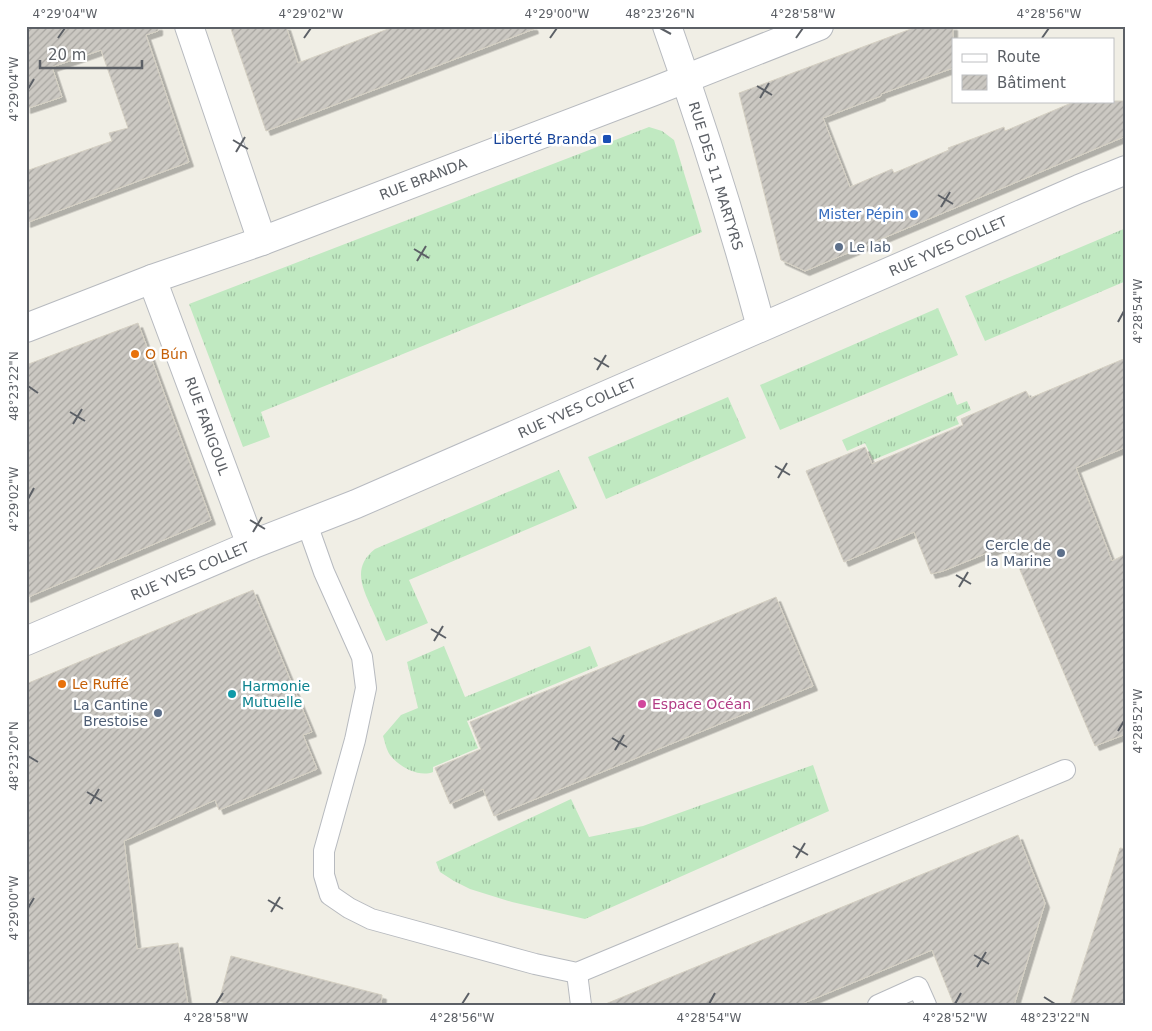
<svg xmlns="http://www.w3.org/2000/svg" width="1152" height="1031" viewBox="0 0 1152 1031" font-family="'DejaVu Sans',sans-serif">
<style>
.grass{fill:url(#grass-tufts)}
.building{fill:url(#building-hatch);stroke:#d5d0c3;filter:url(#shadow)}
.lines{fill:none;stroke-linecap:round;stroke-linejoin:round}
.lane-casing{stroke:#b7babf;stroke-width:22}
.street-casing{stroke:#b7babf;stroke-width:30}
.secondary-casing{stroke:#b8bbc1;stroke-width:30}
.lane{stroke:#fff;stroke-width:20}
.street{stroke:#fff;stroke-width:28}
.secondary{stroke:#fff;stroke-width:28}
.ticks{fill:none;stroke:#5c6066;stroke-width:2}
.transit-dot{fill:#1a4fb4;stroke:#fff;stroke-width:2}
.shop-dot{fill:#3f7fe0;stroke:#fff;stroke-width:2}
.service-dot{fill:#5c6f8a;stroke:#fff;stroke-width:2}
.food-dot{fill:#e8710a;stroke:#fff;stroke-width:2}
.culture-dot{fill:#0f9aa8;stroke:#fff;stroke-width:2}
.hotel-dot{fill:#d1479c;stroke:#fff;stroke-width:2}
.labels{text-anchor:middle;stroke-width:5;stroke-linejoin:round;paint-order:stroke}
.transit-label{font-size:14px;fill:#164399;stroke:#fff;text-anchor:end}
.street-label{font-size:14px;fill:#5c6066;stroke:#fff}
.shop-label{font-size:14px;fill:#366cbe;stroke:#fff;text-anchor:end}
.service-label{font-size:14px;fill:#4e5e75;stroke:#fff;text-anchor:end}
.food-label{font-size:14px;fill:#c56008;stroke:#fff;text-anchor:start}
.culture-label{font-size:14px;fill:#0d838f;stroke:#fff;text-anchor:start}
.hotel-label{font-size:14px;fill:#b23c85;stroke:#fff;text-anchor:start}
.neatline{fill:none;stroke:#5c6066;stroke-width:2}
.ticks-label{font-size:12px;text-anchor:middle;fill:#5c6066}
</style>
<defs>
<pattern id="grass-tufts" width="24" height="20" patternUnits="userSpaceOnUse" patternTransform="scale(1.25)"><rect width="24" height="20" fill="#c0e9c1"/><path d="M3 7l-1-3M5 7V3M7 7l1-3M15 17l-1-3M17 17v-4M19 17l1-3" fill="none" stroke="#9fc0a1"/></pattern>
<pattern id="building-hatch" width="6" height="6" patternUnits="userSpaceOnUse" patternTransform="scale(1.25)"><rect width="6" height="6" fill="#cbc8c2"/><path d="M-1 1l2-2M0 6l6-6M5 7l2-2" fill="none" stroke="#a8a6a1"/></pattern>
<filter id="shadow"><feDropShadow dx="4.5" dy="4.5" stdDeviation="0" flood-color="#0004"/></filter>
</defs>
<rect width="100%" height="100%" fill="#f0eee5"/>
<g class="grass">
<polygon points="649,127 662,131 674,140 702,232 261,412 270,437 243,447 189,304"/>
<polygon points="1126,228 1126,281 985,341 965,296"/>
<polygon points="938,308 958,355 780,430 760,385"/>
<polygon points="952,392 957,405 967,401 971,410 956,417 959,424 873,460 865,443 847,451 842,440"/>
<polygon points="728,397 746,438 606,499 588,457"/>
<path d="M559,470L577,508L409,580L428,623L386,641C381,630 377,620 372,609C362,587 352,567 375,549Z"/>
<path d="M444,646L465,697L590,646L598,666L467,721L478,748L433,767V772C419,778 398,766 390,755C386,749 385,742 383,736L401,715L418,708L407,662Z"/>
<polygon points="813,765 829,811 585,919 512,902 470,889 454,881 440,872 436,862 571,799 589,837 643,826"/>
</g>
<g class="building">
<polygon points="26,26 158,26 158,31 146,35 189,162 26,223 26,171 112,141 109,133 128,128 101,50 52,67 62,97 26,109"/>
<polygon points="230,26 286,26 298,63 396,26 533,26 534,29 266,131"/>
<polygon points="919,26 953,26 953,68 881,94 881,96 823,118 850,187 892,169 894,173 949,150 948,148 1004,127 1005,131 1076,101 1126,101 1126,136 805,271 781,260 739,93"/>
<polygon points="138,323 211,520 26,598 26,365"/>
<polygon points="1126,358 1126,447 1076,468 1112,561 1126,554 1126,734 1095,746 1009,544 943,571 931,574 914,532 844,562 806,471 865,447 872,464 963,425 961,419 1026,391 1030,398"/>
<polygon points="253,590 312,732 303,735 317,769 219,810 215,800 124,841 137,949 178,943 188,1005 26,1005 26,684"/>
<polygon points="776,597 813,686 494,816 483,789 450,804 435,768 481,749 470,722"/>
<polygon points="1018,835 1045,903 1014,1005 954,1005 932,950 799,1005 603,1005"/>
<polygon points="1120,848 1126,849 1126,1005 1070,1005"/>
<polygon points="231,956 382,995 381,1005 233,1005 219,1001"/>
</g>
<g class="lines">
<defs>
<g id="lane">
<polyline points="307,524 324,572 362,657 366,688 355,740 324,851 324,875 330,895 349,908 371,919 535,964 577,973 1065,770"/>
<polyline points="577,973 581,1005"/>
<polyline points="878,1005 918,987 926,1005"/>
</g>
<g id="street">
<polyline points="189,26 262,241"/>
<path d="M667,26C702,125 734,226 761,327"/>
<polyline points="152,279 251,545"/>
<polyline points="26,328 152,279 262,241 652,92 819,26"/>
</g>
<polyline id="secondary" points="26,641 251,545 356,504 1079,189 1126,170"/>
</defs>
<use href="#lane" class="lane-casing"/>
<use href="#street" class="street-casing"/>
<use href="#secondary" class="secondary-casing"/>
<use href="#lane" class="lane"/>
<use href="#street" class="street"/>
<use href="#secondary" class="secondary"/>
</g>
<path class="ticks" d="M660,28L671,34M58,38L65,28M304,38L311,28M550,38L557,28M796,38L803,28M1042,38L1049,28M757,86L772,95M28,89L34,79M760,98L769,83M233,140L248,149M236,152L245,137M938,195L953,204M941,207L950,192M414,249L429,258M417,261L426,246M1118,322L1124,311M594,358L609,367M597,370L606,355M28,386L38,393M70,412L85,421M73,424L82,409M775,466L790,475M778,478L787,463M28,499L34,488M250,520L265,529M253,532L262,517M956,575L971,584M959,587L968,572M431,629L446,638M434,641L443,626M1118,731L1124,721M612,738L627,747M615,750L624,735M28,756L38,762M87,792L102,801M90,804L99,789M793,846L808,855M796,858L805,843M268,900L283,909M28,908L34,898M271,912L280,897M974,955L989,964M977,967L986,952M1044,997L1055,1004M216,1004L223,993M462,1004L469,993M709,1004L715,993M955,1004L961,993"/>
<rect class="transit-dot" x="602" y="134" width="10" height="10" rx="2.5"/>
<circle class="shop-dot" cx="914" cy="214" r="5"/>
<g class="service-dot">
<circle cx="839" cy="247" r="5"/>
<circle cx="1061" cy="553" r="5"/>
<circle cx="158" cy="713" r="5"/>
</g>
<g class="food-dot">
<circle cx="135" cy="354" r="5"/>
<circle cx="62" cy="684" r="5"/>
</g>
<circle class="culture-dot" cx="232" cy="694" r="5"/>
<circle class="hotel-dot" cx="642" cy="704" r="5"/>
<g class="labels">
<g class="transit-label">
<text x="597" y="144">Liberté Branda</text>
</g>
<g class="street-label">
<text transform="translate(716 176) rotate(73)" y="5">RUE DES 11 MARTYRS</text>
<text transform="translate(423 179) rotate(-21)" y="5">RUE BRANDA</text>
<text transform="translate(948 246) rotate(-24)" y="5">RUE YVES COLLET</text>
<text transform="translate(577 408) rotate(-24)" y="5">RUE YVES COLLET</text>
<text transform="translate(207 426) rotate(70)" y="5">RUE FARIGOUL</text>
<text transform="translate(190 571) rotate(-23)" y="5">RUE YVES COLLET</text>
</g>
<g class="shop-label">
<text x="904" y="219">Mister Pépin</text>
</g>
<g class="service-label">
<text x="849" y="252" text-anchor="start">Le lab</text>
<text x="1051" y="550">Cercle de<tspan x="1051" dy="16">la Marine</tspan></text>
<text x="148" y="710">La Cantine<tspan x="148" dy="16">Brestoise</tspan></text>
</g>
<g class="food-label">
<text x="145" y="359">O Bún</text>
<text x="72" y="689">Le Ruffé</text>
</g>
<g class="culture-label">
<text x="242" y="691">Harmonie<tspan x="242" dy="16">Mutuelle</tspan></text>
</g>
<g class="hotel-label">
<text x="652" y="709">Espace Océan</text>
</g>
</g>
<rect width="1152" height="1031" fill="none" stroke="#ffffff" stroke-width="55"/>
<rect x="952" y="38" width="162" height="65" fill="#ffffff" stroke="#bebfc2"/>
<rect x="962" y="54" width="25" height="8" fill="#ffffff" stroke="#bebfc2"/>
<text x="997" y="62" font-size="15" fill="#5c6066">Route</text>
<rect x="962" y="75" width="25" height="15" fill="url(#building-hatch)" stroke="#bebfc2"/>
<text x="997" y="88" font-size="15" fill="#5c6066">Bâtiment</text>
<path d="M40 60v8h102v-8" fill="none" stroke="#5c6066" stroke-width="2.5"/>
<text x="48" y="60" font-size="15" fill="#5c6066" stroke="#ffffff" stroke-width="4" paint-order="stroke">20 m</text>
<rect x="28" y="28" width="1096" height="976" class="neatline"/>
<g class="ticks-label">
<text x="65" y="18">4°29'04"W</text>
<text x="311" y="18">4°29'02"W</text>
<text x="557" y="18">4°29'00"W</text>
<text x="660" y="18">48°23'26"N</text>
<text x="803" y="18">4°28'58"W</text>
<text x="1049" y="18">4°28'56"W</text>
<text transform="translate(14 89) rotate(-90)" y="4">4°29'04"W</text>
<text transform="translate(1138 311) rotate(-90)" y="4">4°28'54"W</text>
<text transform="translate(14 386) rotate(-90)" y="4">48°23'22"N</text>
<text transform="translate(14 499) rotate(-90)" y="4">4°29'02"W</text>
<text transform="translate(1138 721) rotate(-90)" y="4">4°28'52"W</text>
<text transform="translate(14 756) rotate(-90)" y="4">48°23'20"N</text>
<text transform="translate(14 908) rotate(-90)" y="4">4°29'00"W</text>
<text x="216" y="1022">4°28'58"W</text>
<text x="462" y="1022">4°28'56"W</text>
<text x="709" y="1022">4°28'54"W</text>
<text x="955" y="1022">4°28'52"W</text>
<text x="1055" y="1022">48°23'22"N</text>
</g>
</svg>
